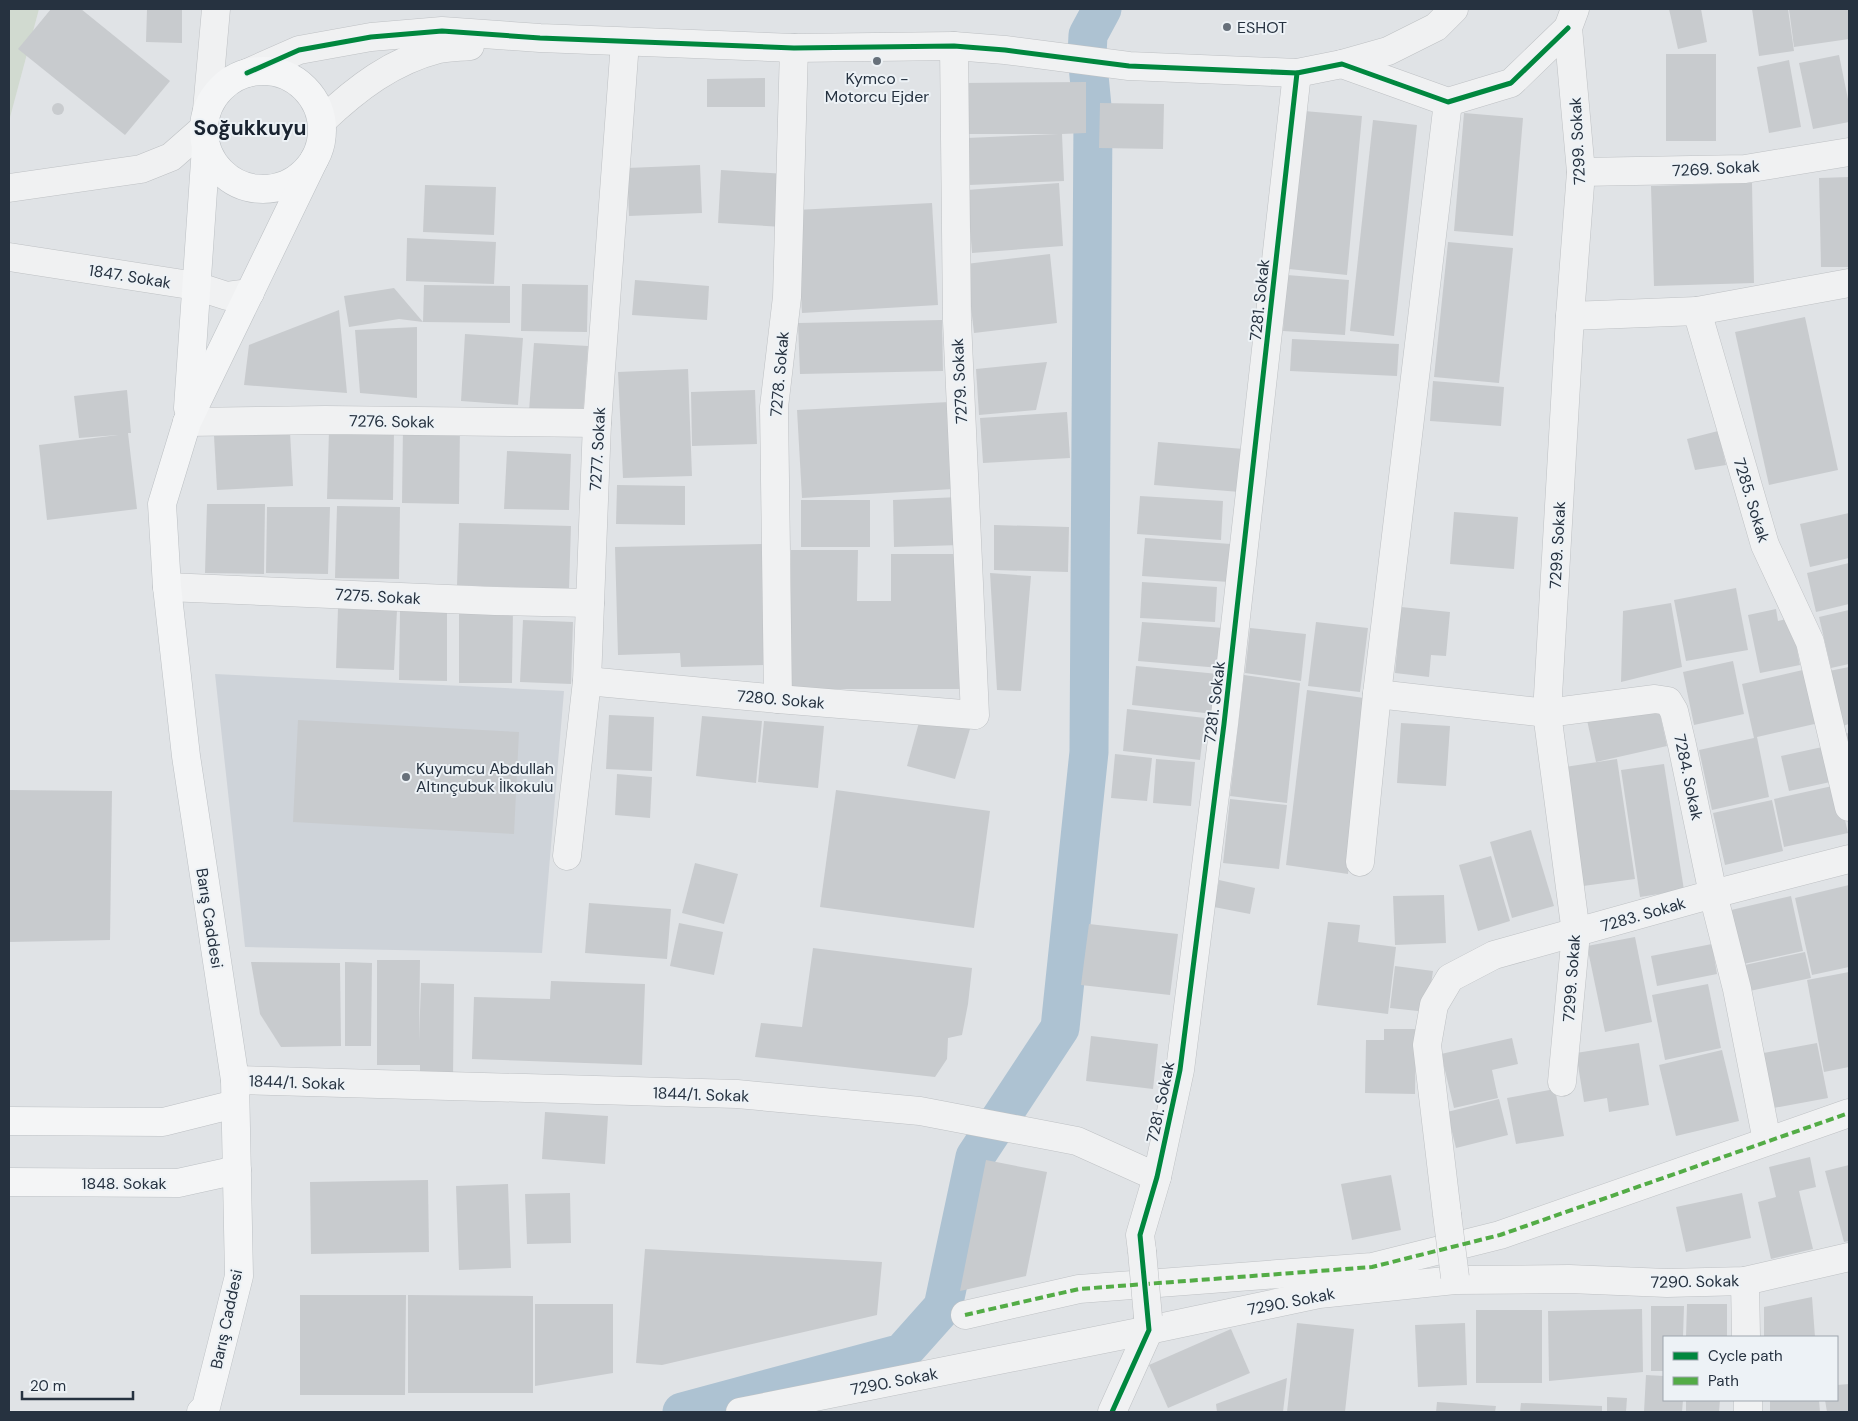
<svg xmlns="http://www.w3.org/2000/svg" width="1858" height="1421" viewBox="0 0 1858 1421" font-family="'DM Sans',sans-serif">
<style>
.built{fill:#ced3d9}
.green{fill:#d1dad0}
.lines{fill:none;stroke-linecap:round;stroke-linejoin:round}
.canal{stroke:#adc2d2;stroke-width:39}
.building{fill:#c8cbce}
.minor-casing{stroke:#bec1c4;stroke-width:29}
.major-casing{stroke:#bcc0c4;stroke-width:29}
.minor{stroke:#f0f1f2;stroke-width:28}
.major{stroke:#f4f5f6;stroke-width:28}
.minor-bridge-casing{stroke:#bec1c4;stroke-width:29;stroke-linecap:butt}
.minor-bridge{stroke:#f0f1f2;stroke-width:28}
.quiet{stroke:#53ac46;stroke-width:4;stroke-dasharray:8 4;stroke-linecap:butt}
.cycleway-casing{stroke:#edf2f6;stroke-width:8}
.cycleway{stroke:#00873e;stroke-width:5}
.poi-dot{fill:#67707a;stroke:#edf2f6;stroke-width:2}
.labels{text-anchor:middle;stroke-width:4;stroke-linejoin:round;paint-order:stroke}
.poi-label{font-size:16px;fill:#263240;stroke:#edf2f6;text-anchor:start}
.street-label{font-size:16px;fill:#263240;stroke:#edf2f6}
.district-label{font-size:21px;font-weight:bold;fill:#192330;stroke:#edf2f6}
</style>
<rect width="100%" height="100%" fill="#e0e3e6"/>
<polygon class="built" points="215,674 564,691 542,953 245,947"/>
<polygon class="green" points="9,9 39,9 9,121"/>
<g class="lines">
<polyline class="canal" points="682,1412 902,1353 943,1307 975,1157 1060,1028 1089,752 1093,117 1087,55 1088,35 1102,9"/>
</g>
<g class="building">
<polygon points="51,9 81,9 170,81 125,135 18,49"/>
<polygon points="147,9 182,9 182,43 146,42"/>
<polygon points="1669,9 1701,9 1707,42 1678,49"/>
<polygon points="1752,9 1788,9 1794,51 1759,56"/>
<polygon points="1789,9 1849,9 1849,39 1794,47"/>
<rect x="1666" y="54" width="50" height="87"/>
<polygon points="1839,55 1849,104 1849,122 1813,129 1799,63"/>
<polygon points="1789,60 1801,127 1769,133 1757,67"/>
<polygon points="765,78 765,107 707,107 707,79"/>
<polygon points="1086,82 1086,133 1062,134 1064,181 969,185 967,138 1058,134 963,134 962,83"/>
<polygon points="1100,103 1164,104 1163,149 1099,148"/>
<circle cx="58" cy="109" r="6"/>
<polygon points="1304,111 1362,116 1347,275 1289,269"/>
<polygon points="1464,113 1523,118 1513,236 1454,231"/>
<polygon points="1373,120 1417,125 1394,336 1350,331"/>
<polygon points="700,165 702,213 629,216 627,168"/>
<polygon points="721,170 786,174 783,227 718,223"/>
<polygon points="1849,177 1849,267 1821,267 1819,178"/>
<polygon points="1059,183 1063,246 972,253 967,190"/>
<polygon points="1752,183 1754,283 1654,286 1651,186"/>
<polygon points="425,185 496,187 494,235 423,232"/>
<polygon points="932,203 938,305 802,313 796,210"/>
<polygon points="407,238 496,242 494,284 406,281"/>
<polygon points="1448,242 1513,248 1499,383 1434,377"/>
<polygon points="1050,254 1057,323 974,333 966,264"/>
<polygon points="1287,275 1349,280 1345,335 1283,331"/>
<polygon points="635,280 709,286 707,320 632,315"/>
<polygon points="522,284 588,285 587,332 521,331"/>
<polygon points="424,285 510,286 510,323 423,322"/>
<polygon points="394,288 423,322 399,319 349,327 344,296"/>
<polygon points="339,310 347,393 244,385 249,345"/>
<polygon points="1805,317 1838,470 1769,485 1735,332"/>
<polygon points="942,320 943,371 800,374 798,323"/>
<polygon points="417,327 417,398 360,393 355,330"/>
<polygon points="465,334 523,338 518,405 461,401"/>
<polygon points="1292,339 1399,344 1397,376 1290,371"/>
<polygon points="534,343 588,346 583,415 529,411"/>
<polygon points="1047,362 1036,410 979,415 976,369"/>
<polygon points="688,369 692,476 623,478 618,372"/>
<polygon points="1433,381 1504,387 1501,426 1430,421"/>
<polygon points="127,390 131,433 128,433 137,509 47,520 39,445 118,435 79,438 74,396"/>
<polygon points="755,390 757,444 692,446 691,392"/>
<polygon points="949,402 953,489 802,498 797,410"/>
<polygon points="1067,412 1070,458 983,463 980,418"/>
<polygon points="403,425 460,426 459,504 402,503"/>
<polygon points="329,430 394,431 393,500 327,499"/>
<polygon points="1718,431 1726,465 1695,470 1687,439"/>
<polygon points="290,432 293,486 217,490 214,436"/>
<polygon points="1158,442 1244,449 1240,492 1154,485"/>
<polygon points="507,451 571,454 569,510 504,509"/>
<polygon points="617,485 685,486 685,525 616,524"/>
<polygon points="1140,496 1223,501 1221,540 1137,534"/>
<polygon points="959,497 961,545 894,547 893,500"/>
<rect x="801" y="500" width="69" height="47"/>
<polygon points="207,504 265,504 264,574 205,573"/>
<polygon points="337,506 400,507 399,579 335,578"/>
<polygon points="267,507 330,507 328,574 266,573"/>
<polygon points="1454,512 1518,517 1514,569 1450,564"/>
<polygon points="1849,513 1849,558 1810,567 1800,524"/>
<polygon points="459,523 571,526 569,589 457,585"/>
<polygon points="994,525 1069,527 1068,572 994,570"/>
<polygon points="1145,538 1231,544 1229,582 1142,576"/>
<polygon points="762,544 765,665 681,667 680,653 618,655 615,547"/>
<polygon points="791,550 858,550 857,601 891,601 891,554 961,554 961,689 791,689"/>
<polygon points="1849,563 1849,604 1816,612 1807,573"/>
<polygon points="990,573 1031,576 1021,691 997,690"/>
<polygon points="1142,582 1217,587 1215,622 1140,618"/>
<polygon points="1736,588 1748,650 1686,661 1674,600"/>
<polygon points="1671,603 1682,667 1621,682 1623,611"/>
<polygon points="1401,607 1450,612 1446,656 1431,655 1429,677 1395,673"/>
<polygon points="338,608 397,610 394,670 336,668"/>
<polygon points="459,609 513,609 512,683 459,683"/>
<polygon points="1776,609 1778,621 1791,618 1800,665 1760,673 1748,615"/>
<polygon points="400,610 447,610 447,681 399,680"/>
<polygon points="1849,610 1849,664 1831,668 1819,617"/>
<polygon points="523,620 573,622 571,684 520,682"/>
<polygon points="1142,622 1224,628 1220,668 1138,661"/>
<polygon points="1316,622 1368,628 1360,692 1308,686"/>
<polygon points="1250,628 1306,634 1301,681 1245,673"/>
<polygon points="1733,661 1744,714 1694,725 1683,672"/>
<polygon points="1136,666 1218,674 1214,714 1132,705"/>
<polygon points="1849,667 1849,724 1842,726 1829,671"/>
<polygon points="1807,669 1819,723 1757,737 1769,797 1712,810 1699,750 1754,738 1742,684"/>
<polygon points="1244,675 1300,683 1287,803 1230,796"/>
<polygon points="1307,690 1364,698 1348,874 1286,865"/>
<polygon points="1658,705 1667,746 1596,762 1587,720"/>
<polygon points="1127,709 1205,718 1200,760 1123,751"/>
<polygon points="609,715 654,717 652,771 606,769"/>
<polygon points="921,715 970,729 955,779 907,766"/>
<polygon points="702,716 762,721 756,783 696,776"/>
<polygon points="298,720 519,732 514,834 293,822"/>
<polygon points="764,721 824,726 818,788 758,782"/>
<polygon points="1401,723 1450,726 1446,786 1397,783"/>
<polygon points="1849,733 1849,757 1843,734"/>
<polygon points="1827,746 1835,781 1789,791 1781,756"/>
<polygon points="1115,754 1152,758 1147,801 1111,798"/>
<polygon points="1156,759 1195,762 1191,806 1153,803"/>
<polygon points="1617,759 1635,879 1583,886 1565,767"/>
<polygon points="1664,764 1684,890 1640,897 1621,770"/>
<polygon points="617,774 652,777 650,818 615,815"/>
<polygon points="1837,785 1848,833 1784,847 1774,799"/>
<polygon points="9,790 112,791 110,940 9,942"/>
<polygon points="836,790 990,811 974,928 820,907"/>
<polygon points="1230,799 1287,805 1279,869 1223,863"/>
<polygon points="1772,800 1783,851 1725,865 1713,813"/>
<polygon points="1531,830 1554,906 1512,918 1490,842"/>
<polygon points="1491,856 1510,921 1478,931 1459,865"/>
<polygon points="695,863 738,874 724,924 682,913"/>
<polygon points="1219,880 1255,888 1250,914 1214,907"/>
<polygon points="1849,885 1849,967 1812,975 1795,898"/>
<polygon points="1444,895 1446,943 1395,945 1393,896"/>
<polygon points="1791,896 1803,951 1739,965 1727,911"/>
<polygon points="589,903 671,909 667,959 585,953"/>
<polygon points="1328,922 1360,925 1358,942 1396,947 1388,1014 1317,1005"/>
<polygon points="679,923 723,932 714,975 670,966"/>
<polygon points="1089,924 1178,934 1170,995 1081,985"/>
<polygon points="1635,937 1652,1022 1605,1032 1587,946"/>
<polygon points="1712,944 1717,974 1657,986 1651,956"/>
<polygon points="813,948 972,968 968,1004 962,1035 948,1038 947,1059 935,1077 755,1057 761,1023 802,1027"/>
<polygon points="1805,952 1811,978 1745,992 1740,966"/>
<polygon points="377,960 420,960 419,1041 421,983 454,984 453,1079 420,1078 420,1065 377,1065"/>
<polygon points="251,962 340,963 341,1046 281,1047 260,1014"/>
<polygon points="345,962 372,963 371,1046 345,1046"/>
<polygon points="1395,966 1433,971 1427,1012 1390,1008"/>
<polygon points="1849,972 1849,1067 1824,1072 1807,980"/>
<polygon points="551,981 645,984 642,1065 472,1059 474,997 550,999"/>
<polygon points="1708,984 1721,1048 1665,1060 1652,995"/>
<polygon points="1384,1029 1416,1029 1415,1094 1365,1093 1366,1040 1384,1040"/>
<polygon points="1091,1036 1158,1044 1153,1089 1086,1081"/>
<polygon points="1512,1038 1518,1064 1492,1070 1498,1098 1454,1108 1441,1054"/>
<polygon points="1639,1043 1649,1105 1609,1112 1607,1098 1584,1102 1576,1053"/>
<polygon points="1817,1043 1828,1098 1768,1109 1758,1054"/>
<polygon points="1722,1050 1739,1121 1676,1136 1659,1065"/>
<polygon points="1555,1089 1564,1136 1516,1144 1507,1098"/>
<polygon points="1499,1099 1508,1135 1456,1148 1447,1112"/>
<polygon points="545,1112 608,1116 605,1164 542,1159"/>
<polygon points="1810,1157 1816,1187 1799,1191 1813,1249 1771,1259 1758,1202 1776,1197 1769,1167"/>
<polygon points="986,1160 1047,1172 1026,1276 960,1291"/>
<polygon points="1849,1165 1849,1241 1844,1242 1825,1171"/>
<polygon points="1391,1175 1401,1230 1352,1240 1341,1184"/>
<polygon points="428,1180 429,1252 311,1254 310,1182"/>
<polygon points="508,1184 511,1268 459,1270 456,1186"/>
<polygon points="570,1193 571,1243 527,1244 525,1194"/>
<polygon points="1742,1193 1751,1238 1686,1252 1676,1207"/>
<polygon points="645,1249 882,1262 877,1315 662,1365 636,1363"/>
<polygon points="300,1295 406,1295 405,1395 300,1395"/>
<polygon points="408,1295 533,1296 533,1393 408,1393"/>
<polygon points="1812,1297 1815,1337 1764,1337 1764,1307"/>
<polygon points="535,1304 613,1304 613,1373 535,1386"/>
<polygon points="1687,1304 1727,1304 1727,1337 1686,1337"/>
<polygon points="1651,1306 1684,1306 1683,1337 1664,1337 1664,1371 1651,1371"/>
<polygon points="1642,1309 1643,1372 1549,1381 1548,1311"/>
<rect x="1476" y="1310" width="66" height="73"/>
<polygon points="1297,1323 1354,1329 1345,1412 1287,1412"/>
<polygon points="1465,1323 1467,1385 1418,1387 1415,1325"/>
<polygon points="1231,1329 1250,1373 1168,1408 1149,1365"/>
<polygon points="1646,1375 1664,1376 1664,1400 1683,1400 1682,1412 1644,1412"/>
<polygon points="1287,1378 1283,1412 1217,1412 1216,1404"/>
<polygon points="1849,1384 1849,1412 1827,1412 1825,1400 1837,1400 1837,1385"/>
<polygon points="1607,1397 1627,1398 1626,1412 1607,1412"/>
<polygon points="1686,1400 1720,1400 1719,1412 1686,1412"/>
<polygon points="1770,1400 1819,1400 1820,1412 1770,1412"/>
<polygon points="1437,1402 1496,1406 1495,1412 1436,1412"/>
<polygon points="1521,1403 1602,1406 1602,1412 1520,1412"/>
</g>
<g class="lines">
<defs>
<g id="minor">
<polyline points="1342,64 1388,51 1436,27 1454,9"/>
<polyline points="247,73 299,50 371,37 442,31 540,38 794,48 954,46 1005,50 1129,66 1297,73 1342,64 1448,102 1511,83 1568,28"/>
<polyline points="207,110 216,9"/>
<path d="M322,121C357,88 392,61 439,49C449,47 460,47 470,46"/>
<polyline points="1581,172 1745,169 1849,152"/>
<polyline points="9,188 141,169 171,157 204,128"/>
<polyline points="9,257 196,286 227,296 250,293"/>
<polyline points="1697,311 1849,283"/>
<polyline points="1570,316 1697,311 1765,545 1810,642 1849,807"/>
<polyline points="187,422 325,420 597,423"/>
<polyline points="167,587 495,601 590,603"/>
<polyline points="587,681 778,699 975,715 957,321 954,46"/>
<polyline points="1377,694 1547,713 1655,699 1668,701 1674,711 1682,745 1713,894 1737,989 1767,1141"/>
<polyline points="778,699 774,407 787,297 794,48"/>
<polyline points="567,856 587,681 597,423 625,42"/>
<polyline points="1360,862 1377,694 1448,102"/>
<polyline points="235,1080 737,1094 920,1111 1077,1141 1157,1177"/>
<polyline points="1562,1082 1576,933 1547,713 1570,316 1581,172 1568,28 1575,9"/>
<polyline points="1447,1214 1427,1045 1434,1005 1450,978 1494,955 1713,894 1849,859"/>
<polyline points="1142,1251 1140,1235 1157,1177 1180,1070 1224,724 1297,73"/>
<polyline points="1745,1281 1746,1337"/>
<polyline points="965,1315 1079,1289 1372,1267 1500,1235 1849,1113"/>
<polyline points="1748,1400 1748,1412"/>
<polyline points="740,1412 1149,1330 1319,1294 1455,1280 1569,1279 1667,1283 1745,1281 1849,1257"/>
<polyline points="1112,1412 1149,1330 1148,1317"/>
</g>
<g id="major">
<circle cx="263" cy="130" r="59"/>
<polyline points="188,408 206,147"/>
<polyline points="9,1121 163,1122 235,1104"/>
<polyline points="9,1182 178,1183 237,1170"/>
<polyline points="201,1412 206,1407 239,1276 235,1080 186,756 167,587 162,504 187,422 314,160"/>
</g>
</defs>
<use href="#minor" class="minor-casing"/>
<use href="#major" class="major-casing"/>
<use href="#minor" class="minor"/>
<use href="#major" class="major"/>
<defs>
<g id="minor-bridge">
<polyline points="1447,1214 1455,1277"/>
<polyline points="1142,1251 1148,1317"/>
</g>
</defs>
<use href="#minor-bridge" class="minor-bridge-casing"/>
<use href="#minor-bridge" class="minor-bridge"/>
<polyline class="quiet" points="965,1315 1079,1289 1372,1267 1500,1235 1849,1113"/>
<defs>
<g id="cycleway">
<polyline points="247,73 299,50 371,37 442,31 540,38 794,48 954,46 1005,50 1129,66 1297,73 1342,64 1448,102 1511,83 1568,28"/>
<polyline points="1112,1412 1149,1330 1140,1235 1157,1177 1180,1070 1224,724 1297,73"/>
</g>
</defs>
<use href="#cycleway" class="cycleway-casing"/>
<use href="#cycleway" class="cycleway"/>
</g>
<g class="poi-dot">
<circle cx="1227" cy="27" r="5"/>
<circle cx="877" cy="61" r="5"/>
<circle cx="406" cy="777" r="5"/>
</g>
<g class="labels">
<g class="poi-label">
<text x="1237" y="33">ESHOT</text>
<text x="877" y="84" text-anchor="middle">Kymco -<tspan x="877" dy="18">Motorcu Ejder</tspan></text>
<text x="416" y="774">Kuyumcu Abdullah<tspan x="416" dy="18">Altınçubuk İlkokulu</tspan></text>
</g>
<g class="street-label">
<text transform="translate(1577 141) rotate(-93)" y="6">7299. Sokak</text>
<text transform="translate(1716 168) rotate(-3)" y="6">7269. Sokak</text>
<text transform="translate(130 276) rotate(9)" y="6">1847. Sokak</text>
<text transform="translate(1259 300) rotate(-84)" y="6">7281. Sokak</text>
<text transform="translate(779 374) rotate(-85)" y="6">7278. Sokak</text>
<text transform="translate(959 381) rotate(-93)" y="6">7279. Sokak</text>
<text transform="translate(392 421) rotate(1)" y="6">7276. Sokak</text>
<text transform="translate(597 449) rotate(-87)" y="6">7277. Sokak</text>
<text transform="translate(1752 500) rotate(73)" y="6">7285. Sokak</text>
<text transform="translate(1557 545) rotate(-87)" y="6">7299. Sokak</text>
<text transform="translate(378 596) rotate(3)" y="6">7275. Sokak</text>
<text transform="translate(781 699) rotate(5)" y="6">7280. Sokak</text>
<text transform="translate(1214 702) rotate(-83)" y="6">7281. Sokak</text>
<text transform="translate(1689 777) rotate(78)" y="6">7284. Sokak</text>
<text transform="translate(1643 914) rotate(-16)" y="6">7283. Sokak</text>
<text transform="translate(210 918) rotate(81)" y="6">Barış Caddesi</text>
<text transform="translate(1571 978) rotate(-86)" y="6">7299. Sokak</text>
<text transform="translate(297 1082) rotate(2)" y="6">1844/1. Sokak</text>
<text transform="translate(701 1094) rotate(2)" y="6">1844/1. Sokak</text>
<text transform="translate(1160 1102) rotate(-78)" y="6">7281. Sokak</text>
<text x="124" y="1189">1848. Sokak</text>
<text transform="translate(1695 1281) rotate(-1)" y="6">7290. Sokak</text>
<text transform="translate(1291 1301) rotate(-11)" y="6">7290. Sokak</text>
<text transform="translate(226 1319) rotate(-78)" y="6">Barış Caddesi</text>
<text transform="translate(894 1381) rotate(-11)" y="6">7290. Sokak</text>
</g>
<g class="district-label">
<text x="250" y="135">Soğukkuyu</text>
</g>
</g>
<rect width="1858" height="1421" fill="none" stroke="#263240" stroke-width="20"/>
<rect x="1663" y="1336" width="175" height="65" fill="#edf2f6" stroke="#9da5ad"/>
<rect x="1673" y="1352" width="25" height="8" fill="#00873e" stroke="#9da5ad"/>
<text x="1708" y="1361" font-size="15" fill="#263240">Cycle path</text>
<rect x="1673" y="1377" width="25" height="8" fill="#53ac46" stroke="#9da5ad"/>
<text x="1708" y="1386" font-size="15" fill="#263240">Path</text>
<path d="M22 1391v8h111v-8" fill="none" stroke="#263240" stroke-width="2.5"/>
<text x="30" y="1391" font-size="15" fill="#263240" stroke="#edf2f6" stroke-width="4" paint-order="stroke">20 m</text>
</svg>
